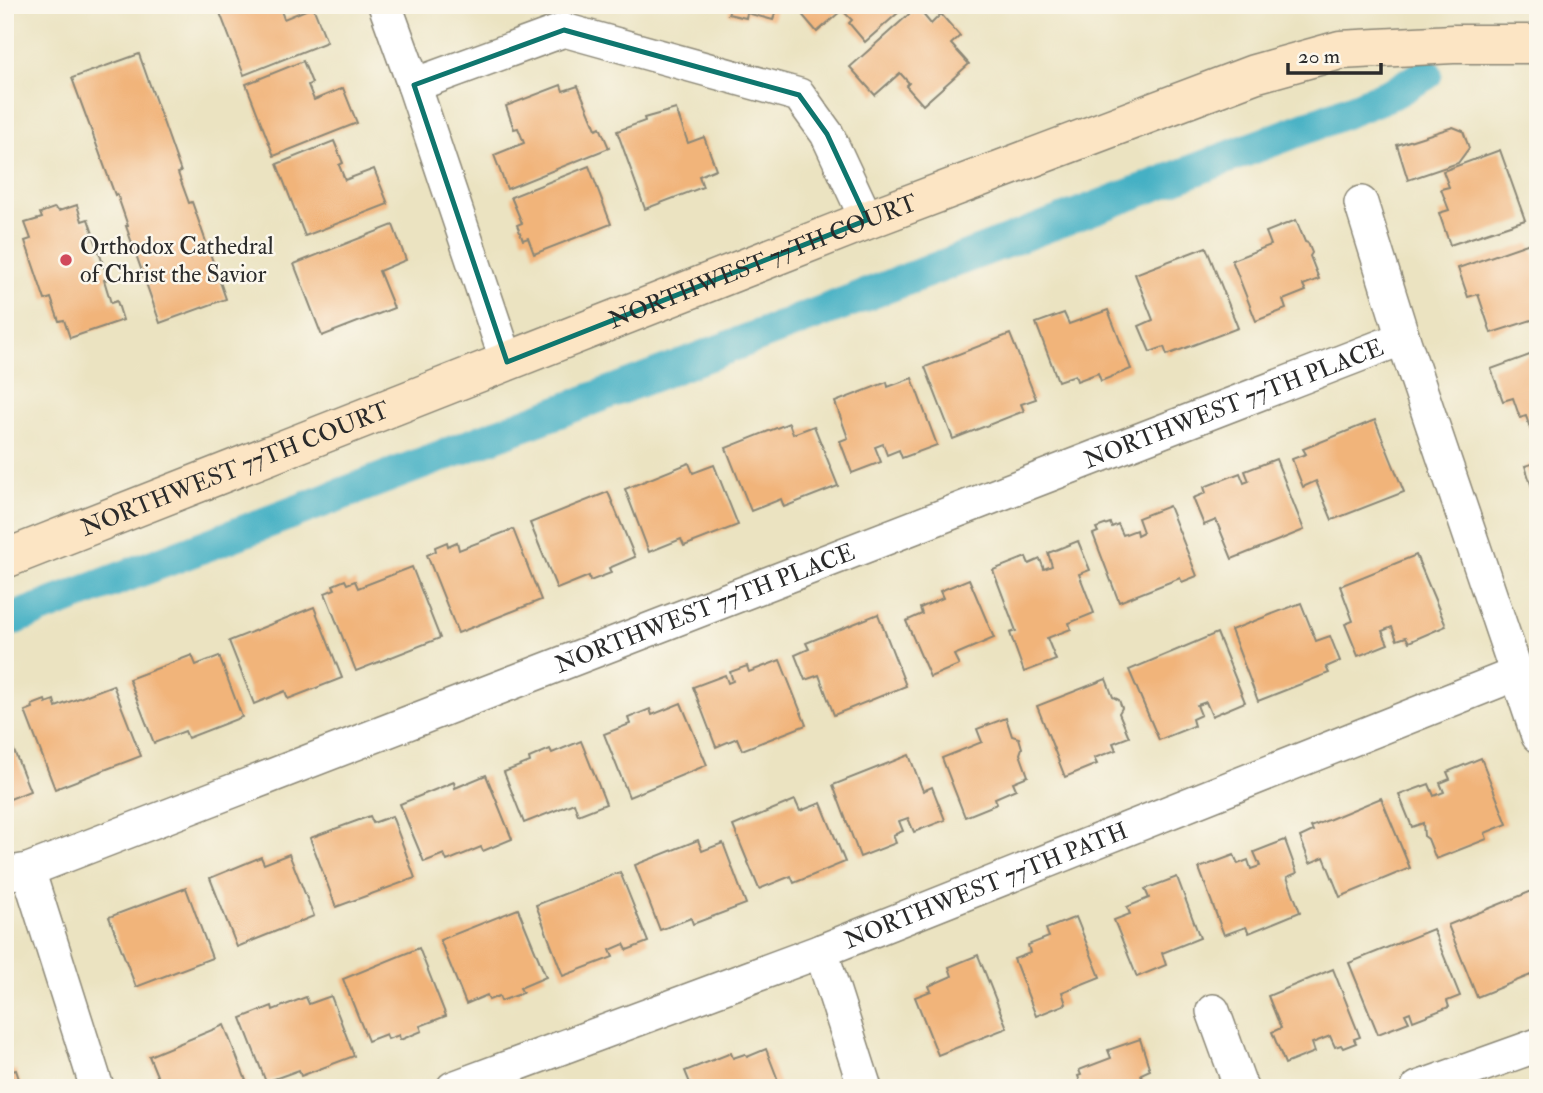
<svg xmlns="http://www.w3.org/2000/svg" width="1543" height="1093" viewBox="0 0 1543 1093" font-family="'IM FELL Double Pica',serif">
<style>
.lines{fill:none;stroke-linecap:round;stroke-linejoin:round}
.canal{stroke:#45b0c4;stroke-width:33}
.building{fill:#f1b47a}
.street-casing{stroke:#8b8776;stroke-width:36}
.secondary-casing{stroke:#8b8776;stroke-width:41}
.street{stroke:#fff;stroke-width:33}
.secondary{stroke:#fce5c4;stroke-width:38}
.marked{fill:none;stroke:#0f766e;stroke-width:5;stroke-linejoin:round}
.poi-dot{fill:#d1495b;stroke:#fbf7ec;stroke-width:2.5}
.labels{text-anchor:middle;stroke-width:5;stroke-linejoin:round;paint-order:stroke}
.poi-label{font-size:24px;fill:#2b2b2b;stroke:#fbf7ec;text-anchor:start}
.street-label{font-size:24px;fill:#2b2b2b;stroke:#fbf7ec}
</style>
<rect width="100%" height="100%" fill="#fbf7ec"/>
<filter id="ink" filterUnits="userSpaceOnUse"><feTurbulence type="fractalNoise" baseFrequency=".0143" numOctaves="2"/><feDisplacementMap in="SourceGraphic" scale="14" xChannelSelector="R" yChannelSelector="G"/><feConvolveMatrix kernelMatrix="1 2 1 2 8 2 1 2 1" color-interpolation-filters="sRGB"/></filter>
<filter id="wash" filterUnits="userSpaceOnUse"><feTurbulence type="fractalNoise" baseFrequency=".00686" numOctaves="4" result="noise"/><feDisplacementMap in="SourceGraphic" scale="28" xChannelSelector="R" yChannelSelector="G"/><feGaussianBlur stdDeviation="1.57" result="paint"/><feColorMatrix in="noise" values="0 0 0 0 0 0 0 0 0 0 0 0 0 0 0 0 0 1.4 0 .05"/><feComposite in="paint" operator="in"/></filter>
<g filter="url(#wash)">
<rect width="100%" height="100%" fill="#ebe3c1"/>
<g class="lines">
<polyline class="canal" points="5,622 1321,122 1393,93 1426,74"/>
</g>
<g id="blocks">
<g class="building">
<polygon points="217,5 279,5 284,19 313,7 327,42 244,75"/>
<polygon points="721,5 777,5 773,20 747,13 746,18 728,14 730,9"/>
<polygon points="794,5 907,5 865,42 849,23 852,20 842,10 817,32"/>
<polygon points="917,7 931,24 941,14 960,36 951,44 969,64 923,105 906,86 909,83 900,73 875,95 850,67"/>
<polygon points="139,54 181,172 178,173 189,203 192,202 226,299 160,323 126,226 128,226 117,194 115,195 72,78"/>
<polygon points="303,61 312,83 308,85 314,100 343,88 357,123 274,156 246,84"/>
<polygon points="561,85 563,91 578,86 596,129 600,127 609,148 507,189 494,155 524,143 518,128 514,129 506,106"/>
<polygon points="676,109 688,143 704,137 716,169 699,176 703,187 645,209 617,131 645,121 644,118"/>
<polygon points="1453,127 1463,131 1469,148 1458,163 1408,180 1397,145"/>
<polygon points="334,141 343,163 339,165 345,180 374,169 388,204 305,236 277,164"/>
<polygon points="1500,150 1525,220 1450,245 1439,213 1449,210 1441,189 1449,187 1443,171"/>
<polygon points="589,166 611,224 534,254 528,238 523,240 517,225 522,223 511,197"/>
<polygon points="77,205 82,221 88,219 108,279 104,280 111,303 117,301 123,320 70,338 64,320 59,321 51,298 45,300 25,241 31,239 25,223 42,218 40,213 54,208 59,211"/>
<polygon points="1296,220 1305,242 1308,243 1312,253 1310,256 1319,279 1303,285 1306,291 1283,300 1286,309 1256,321 1232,260 1271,245 1266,232"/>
<polygon points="393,225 406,260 379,271 394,308 322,336 294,264"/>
<polygon points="1530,243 1538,265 1538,318 1491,333 1478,294 1468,297 1458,268"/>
<polygon points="1206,247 1238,328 1167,355 1164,347 1150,352 1139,326 1153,320 1135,274"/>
<polygon points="1108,310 1131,369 1101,381 1098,373 1077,381 1075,375 1058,381 1036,323 1064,313 1069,324"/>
<polygon points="1010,334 1036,399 1021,404 1024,411 953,439 925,367"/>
<polygon points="1538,352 1538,432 1532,434 1526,416 1520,418 1513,398 1503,401 1491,369"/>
<polygon points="912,378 937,445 902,458 899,450 887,455 883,444 875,447 881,462 852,473 840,441 848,438 835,402 887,382 888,387"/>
<polygon points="1375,420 1404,492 1332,520 1316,481 1303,487 1292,459 1306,454 1303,449"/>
<polygon points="789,423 793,434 814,426 838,486 784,507 781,499 751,511 726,448"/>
<polygon points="1276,459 1304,530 1232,559 1216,520 1204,525 1193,498 1206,493 1204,487 1240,473 1244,483 1249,481 1245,471"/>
<polygon points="1538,462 1538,502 1537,503 1525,466"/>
<polygon points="689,463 693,473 714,465 738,525 684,546 681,539 649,552 625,489"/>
<polygon points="608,492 635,557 609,568 611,573 590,581 589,576 557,589 530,523"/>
<polygon points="1169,506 1197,576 1182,582 1180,578 1119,602 1093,534 1098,532 1096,528 1110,523 1112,527 1118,524 1123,535 1136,530 1137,535 1143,532 1138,518"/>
<polygon points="513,529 541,600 458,633 427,555 436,551 435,547 447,542 448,546 457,542 459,550"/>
<polygon points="1078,541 1090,570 1079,574 1094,613 1069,623 1071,629 1047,638 1056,660 1024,672 1010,633 1016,631 993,570 1026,557 1029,564 1040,559 1044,569 1052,566 1048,553"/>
<polygon points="1416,555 1446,626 1409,642 1406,637 1397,640 1392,627 1382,631 1388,644 1358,656 1345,624 1353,621 1340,586"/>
<polygon points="412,567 440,638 356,671 325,593 335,589 333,585 345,580 347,584 355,581 358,588"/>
<polygon points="969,579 994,638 954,655 959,665 930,677 906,621 922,614 920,608 943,598 940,591"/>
<polygon points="1301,603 1316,641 1330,636 1340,661 1326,667 1329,673 1258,701 1231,630"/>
<polygon points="314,607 342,678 288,699 285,691 254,704 229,641"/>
<polygon points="878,614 906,686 834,715 819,675 805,680 795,655 809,649 806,643"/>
<polygon points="1217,633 1245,702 1212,716 1206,702 1197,705 1201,715 1192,719 1194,726 1159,740 1129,670"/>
<polygon points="192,655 196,665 219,656 242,717 188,738 185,731 154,743 129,679"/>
<polygon points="780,660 806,725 742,750 737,738 716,747 693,687 725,675 728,683 733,681 730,672 747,666 749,672"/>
<polygon points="1106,679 1113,697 1119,700 1122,708 1119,713 1129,737 1113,743 1116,750 1094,758 1097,764 1065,777 1037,706"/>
<polygon points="113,685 141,756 55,789 25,711 33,708 32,705 45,700 46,703 54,700 56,707"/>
<polygon points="681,703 707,765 629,797 604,734 630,724 628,718 650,709 652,715"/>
<polygon points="1006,718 1012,736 1019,738 1022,748 1020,754 1028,776 1013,782 1016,789 995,798 997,804 965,817 942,758 982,742 977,729"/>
<polygon points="5,728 30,791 5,801"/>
<polygon points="581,741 606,804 578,815 574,803 524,823 504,772 530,762 529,758 550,749 552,753"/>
<polygon points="909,755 923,791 932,787 945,820 914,832 908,818 899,821 903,831 893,835 896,843 860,857 833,785"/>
<polygon points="1481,758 1507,824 1485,833 1487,839 1436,859 1428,839 1424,836 1423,823 1412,827 1399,795 1429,784 1434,796 1444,792 1440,783 1450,779 1447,772"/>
<polygon points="486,775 512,839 483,851 481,847 447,861 444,854 424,862 400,804 454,782 455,788"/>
<polygon points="1381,798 1410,868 1340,897 1324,857 1310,863 1300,837 1313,831 1311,827"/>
<polygon points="795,800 800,811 821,803 845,862 794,883 791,876 759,889 733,826"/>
<polygon points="370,816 373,823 392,816 415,878 336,907 310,838"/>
<polygon points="698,840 702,851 723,843 746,904 693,924 691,918 660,930 635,865"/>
<polygon points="1285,840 1297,873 1287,877 1300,912 1249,933 1246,927 1224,935 1199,868 1234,855 1238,864 1248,860 1251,869 1260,866 1254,852"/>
<polygon points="289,854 314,916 237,947 210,878 261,857 264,864"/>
<polygon points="620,872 648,942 627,950 624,944 610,950 613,957 563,976 536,905"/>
<polygon points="1177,877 1200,938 1162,953 1166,965 1137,977 1114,920 1130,914 1127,907 1149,898 1145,889"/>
<polygon points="186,888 212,958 136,987 109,917"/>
<polygon points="1532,891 1538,905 1538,972 1477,997 1448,925"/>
<polygon points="518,909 546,977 520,988 523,993 501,1001 499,996 489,1000 487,995 466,1004 440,940"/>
<polygon points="1076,917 1100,977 1062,992 1066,1004 1036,1016 1014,959 1030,953 1028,945 1049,937 1046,929"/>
<polygon points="1433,929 1460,996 1447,1001 1449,1007 1413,1021 1410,1012 1405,1014 1409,1022 1378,1034 1349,963"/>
<polygon points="419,948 446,1016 420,1026 422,1031 400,1040 399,1035 388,1039 386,1034 368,1041 343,979"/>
<polygon points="978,955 1007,1028 938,1055 915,997 931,991 929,986 952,976 949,967"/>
<polygon points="1333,969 1360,1037 1354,1039 1356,1043 1343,1048 1341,1045 1335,1047 1330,1036 1312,1043 1315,1052 1285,1064 1272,1032 1281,1028 1268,996"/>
<polygon points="331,996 354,1056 301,1076 299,1070 266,1082 241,1018 272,1006 273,1010 306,997 309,1004"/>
<polygon points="224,1025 249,1088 162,1088 149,1056"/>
<polygon points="1140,1039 1150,1070 1141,1074 1145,1088 1082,1088 1078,1076 1081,1075 1079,1070 1111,1058 1108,1050"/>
<polygon points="766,1049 781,1088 692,1088 685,1071 731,1053 733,1058 745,1054 747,1057"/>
<polygon points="16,1070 22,1088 5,1088 5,1073"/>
</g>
</g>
</g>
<g filter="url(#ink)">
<use href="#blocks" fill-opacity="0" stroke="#8b8776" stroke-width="2"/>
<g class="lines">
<defs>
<g id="street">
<polyline points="385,5 414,85 507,362"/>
<polyline points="414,85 564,30 799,95 827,134 867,220"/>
<polyline points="1361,203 1403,338 1538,736"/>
<polyline points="28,870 97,1088"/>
<path id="s1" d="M5,874L28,870L1403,338"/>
<polyline points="821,951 865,1088"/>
<polyline points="1213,1011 1241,1088"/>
<path id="s2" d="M453,1088L821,951L1516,674"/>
<polyline points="1418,1088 1538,1045"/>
</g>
<g id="secondary">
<path id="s3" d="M5,559L867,220L1254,74L1340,50L1453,44H1538"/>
</g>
</defs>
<use href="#street" class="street-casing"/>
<use href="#secondary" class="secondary-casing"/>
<use href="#street" class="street"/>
<use href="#secondary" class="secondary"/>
</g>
</g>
<path class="marked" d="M564,30L799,95L827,134L867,220L507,362L414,85Z"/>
<circle class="poi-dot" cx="66" cy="260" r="7"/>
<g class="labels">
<g class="poi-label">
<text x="80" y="254">Orthodox Cathedral<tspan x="80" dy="28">of Christ the Savior</tspan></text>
</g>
<g class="street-label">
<text dy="8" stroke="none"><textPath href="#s3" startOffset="814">NORTHWEST 77TH COURT</textPath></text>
<text dy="8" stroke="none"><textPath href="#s1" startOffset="1316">NORTHWEST 77TH PLACE</textPath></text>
<text dy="8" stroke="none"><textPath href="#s3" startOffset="247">NORTHWEST 77TH COURT</textPath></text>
<text dy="8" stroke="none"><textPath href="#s1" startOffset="749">NORTHWEST 77TH PLACE</textPath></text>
<text dy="8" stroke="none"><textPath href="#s2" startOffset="570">NORTHWEST 77TH PATH</textPath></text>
</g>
</g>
<rect width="1543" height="1093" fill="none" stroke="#fbf7ec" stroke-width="28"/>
<path d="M1288 63v10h93v-10" fill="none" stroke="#2b2b2b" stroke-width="3.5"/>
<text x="1298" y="63" font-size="21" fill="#2b2b2b" stroke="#fbf7ec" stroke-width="5" paint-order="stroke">20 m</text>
</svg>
